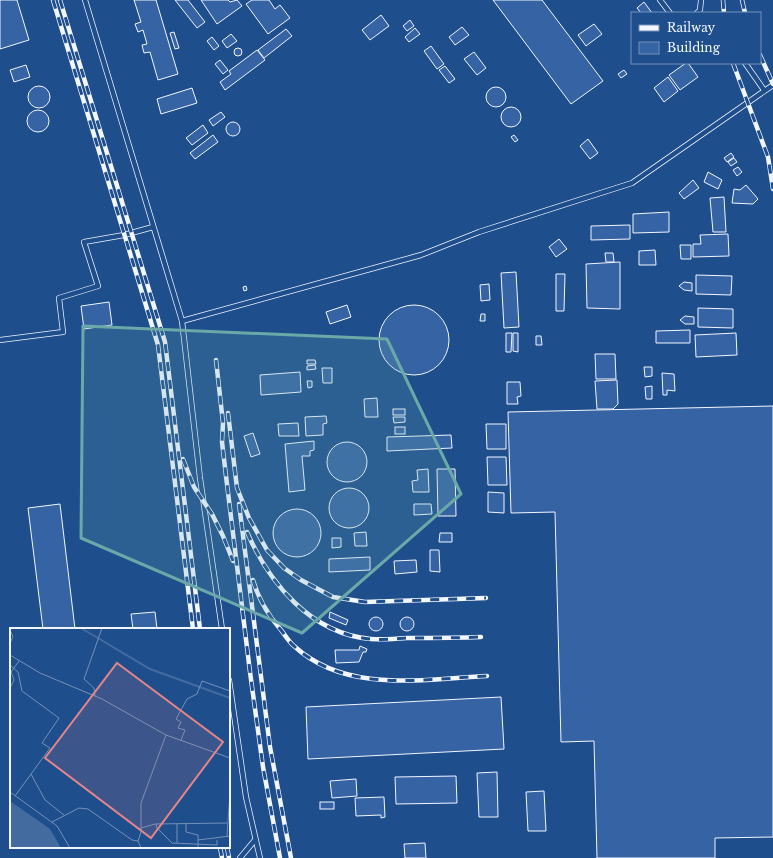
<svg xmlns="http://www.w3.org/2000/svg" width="773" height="858" viewBox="0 0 773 858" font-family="'Libre Baskerville',serif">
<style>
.building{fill:#3563a3;stroke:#f2f6ff}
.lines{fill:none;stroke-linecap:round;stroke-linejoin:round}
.lane-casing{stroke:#f2f6ff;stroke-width:6}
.lane{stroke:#1f4e8c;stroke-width:4.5}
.rail-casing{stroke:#f2f6ff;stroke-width:4.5}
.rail{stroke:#1f4e8c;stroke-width:3;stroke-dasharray:9;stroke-linecap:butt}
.marked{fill:#6aa9a8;fill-opacity:0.2;stroke:#6aa9a8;stroke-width:3;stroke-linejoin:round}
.inset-river{fill:none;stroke:#446ba0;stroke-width:2}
.inset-road{fill:none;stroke:#7391ba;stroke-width:1}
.view{fill:#e38589;fill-opacity:0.15;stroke:#e38589;stroke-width:2}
.inset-edge{fill:none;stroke:#f2f6ff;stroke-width:2}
</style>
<rect width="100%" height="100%" fill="#1f4e8c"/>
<g class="building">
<polygon points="0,0 17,0 29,40 0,49"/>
<polygon points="134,0 156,0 178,74 158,80 150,52 144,53 142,45 147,44 143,30 138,32 135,24 141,22"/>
<polygon points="175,0 188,0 205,22 197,28"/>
<polygon points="201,0 228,0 230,2 237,0 242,6 217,24"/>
<polygon points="252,0 269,0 275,9 280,5 290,18 268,34 246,4"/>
<polygon points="493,0 542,0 603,81 571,104"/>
<polygon points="644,2 652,13 641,13 637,8"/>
<polygon points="381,15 389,26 370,40 362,30"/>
<polygon points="410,20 414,26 407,31 403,26"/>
<polygon points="594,24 602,34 586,46 578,35"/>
<polygon points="462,27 469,35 455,45 449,37"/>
<polygon points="415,28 420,34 409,42 405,37"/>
<polygon points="286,29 292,36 264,58 258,50"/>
<polygon points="174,32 179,48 175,49 170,33"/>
<polygon points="231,34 237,41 227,48 222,41"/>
<polygon points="212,37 219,46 214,50 207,41"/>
<polygon points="431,46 444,64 437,69 424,51"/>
<circle cx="238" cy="52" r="4"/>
<polygon points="257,50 265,60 225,90 220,82 231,74 229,71"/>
<polygon points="474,52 486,68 477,75 464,59"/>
<polygon points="220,60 228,70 223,74 215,64"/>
<polygon points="686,63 688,63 698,77 680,90 669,75"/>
<polygon points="26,65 30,77 14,82 10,70"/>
<polygon points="445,66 455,79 449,83 439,70"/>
<polygon points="624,70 627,74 621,78 618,74"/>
<polygon points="668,77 678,91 664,102 654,88"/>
<circle cx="39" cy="97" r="11"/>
<circle cx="496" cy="97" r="10"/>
<polygon points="192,88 197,103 161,114 157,99"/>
<circle cx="511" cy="117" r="10"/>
<circle cx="38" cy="121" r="11"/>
<polygon points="221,112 225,117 213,126 209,120"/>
<circle cx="233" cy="129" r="7"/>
<polygon points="203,125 208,133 192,145 186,138"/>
<polygon points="213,135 218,142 195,159 190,153"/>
<polygon points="514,135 518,140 515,142 511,137"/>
<polygon points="588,139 598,153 590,159 580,146"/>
<polygon points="731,153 734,157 727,162 724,158"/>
<polygon points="734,158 737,162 731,166 728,162"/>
<polygon points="738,167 742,172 737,176 733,170"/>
<polygon points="708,172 722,180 718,189 704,182"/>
<polygon points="693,180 699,188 684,199 679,193"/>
<polygon points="746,185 758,199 753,204 732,203 734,189 740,190"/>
<polygon points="724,197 726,232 713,232 710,198"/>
<polygon points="669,212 669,232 633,233 633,214"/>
<polygon points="630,225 630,239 591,240 591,226"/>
<polygon points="728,234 729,256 693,257 693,244 701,244 700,235"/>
<polygon points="559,239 567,249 556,257 549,247"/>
<polygon points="680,245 691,245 691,259 681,259"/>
<polygon points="655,250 656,265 639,265 639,251"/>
<polygon points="605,253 613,253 614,262 606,262"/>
<polygon points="620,262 620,309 587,308 586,264"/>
<polygon points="516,272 519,327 504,328 501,273"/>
<polygon points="556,274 565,274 564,311 556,311"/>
<polygon points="696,275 732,276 731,295 696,294"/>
<polygon points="684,282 692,283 692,291 684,290 679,286"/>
<polygon points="489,284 490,300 481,301 480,285"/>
<polygon points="246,286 247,290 244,291 243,287"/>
<polygon points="109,302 112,325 84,329 81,306"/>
<circle cx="414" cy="340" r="35"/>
<polygon points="347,305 351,317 330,324 326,312"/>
<polygon points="698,308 733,309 733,328 698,327"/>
<polygon points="481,314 485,314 485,321 480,321"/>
<polygon points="685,316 694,317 694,324 685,324 680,320"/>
<polygon points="690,330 690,343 656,343 656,331"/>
<polygon points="506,333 512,333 511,352 506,352"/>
<polygon points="513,333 518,333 518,352 513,351"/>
<polygon points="736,333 737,355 696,357 695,335"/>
<polygon points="536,336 541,336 542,345 536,345"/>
<polygon points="595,354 615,354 616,379 596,379"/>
<polygon points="307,360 315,360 316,364 307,364"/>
<polygon points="315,365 316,369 307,370 307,366"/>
<polygon points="644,367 652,367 652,376 645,377"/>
<polygon points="322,368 332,368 332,383 323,383"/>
<polygon points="300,372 301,392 261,395 260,375"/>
<polygon points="662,373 674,374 675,391 667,390 667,395 663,395"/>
<polygon points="617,380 618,404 613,409 597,409 595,381"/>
<polygon points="307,381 312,381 312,387 308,388"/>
<polygon points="507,382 520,382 521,396 517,397 518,404 507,404"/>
<polygon points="652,386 652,399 646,399 645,387"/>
<polygon points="377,398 378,417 365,417 364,399"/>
<polygon points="773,406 773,837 715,838 715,858 597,858 594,741 561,742 555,512 511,513 508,412"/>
<rect x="393" y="409" width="12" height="6"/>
<polygon points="326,416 327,423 323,424 323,435 306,436 305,417"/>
<polygon points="393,417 405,417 405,422 394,423"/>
<polygon points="298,423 299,436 279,436 278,424"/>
<polygon points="486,424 506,424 506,449 487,449"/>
<rect x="395" y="427" width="10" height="7"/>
<polygon points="253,433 260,454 251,457 244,436"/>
<polygon points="451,435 452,448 387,451 387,437"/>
<polygon points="314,441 314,450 310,451 310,456 302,456 305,490 289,492 285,444"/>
<circle cx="347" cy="462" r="20"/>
<polygon points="487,457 506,457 507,485 488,485"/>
<polygon points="428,469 429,492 413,492 412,481 418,480 417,470"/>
<polygon points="437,469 455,469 456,516 438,516"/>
<circle cx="349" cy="508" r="20"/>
<polygon points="488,492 504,493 504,513 488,512"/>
<polygon points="60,504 75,629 43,629 28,508"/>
<polygon points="414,504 431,504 432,514 414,515"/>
<circle cx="297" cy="533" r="24"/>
<polygon points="366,532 367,546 355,546 354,533"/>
<polygon points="440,533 452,533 452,542 439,542"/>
<polygon points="332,538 341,538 341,547 332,548"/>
<polygon points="430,550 439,550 440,572 430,571"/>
<polygon points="370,557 370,570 329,572 329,559"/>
<polygon points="416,560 417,572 395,574 394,561"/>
<polygon points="155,612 157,629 133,629 131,614"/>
<polygon points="330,612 348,620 346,625 329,618"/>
<circle cx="407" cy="624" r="7"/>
<circle cx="376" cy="624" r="7"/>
<polygon points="360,646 367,649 366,652 363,652 359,662 336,663 335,650 359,650"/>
<polygon points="501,697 504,749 308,759 306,707"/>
<polygon points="497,772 498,817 479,817 477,773"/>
<polygon points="456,776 457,803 396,804 395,777"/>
<polygon points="356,779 357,796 332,798 330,781"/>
<polygon points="544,791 546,831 528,831 526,792"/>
<polygon points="384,797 385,817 381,818 381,815 356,816 355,798"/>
<rect x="320" y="802" width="14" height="7"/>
<polygon points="425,843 426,858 405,858 404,844"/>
</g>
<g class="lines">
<defs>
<g id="lane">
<polyline points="85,0 182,321 200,478 222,629"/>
<polyline points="660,0 670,13"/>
<polyline points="697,13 700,10 701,0"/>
<polyline points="745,63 764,90"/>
<polyline points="182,321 421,255 479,232 632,183 773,85"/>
<polyline points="0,340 63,332 59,298 98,286 84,242 124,235 153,227"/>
<polyline points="229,680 246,797 260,858"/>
<polyline points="240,858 255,840"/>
</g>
</defs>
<use href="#lane" class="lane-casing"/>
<use href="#lane" class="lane"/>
<defs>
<g id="rail">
<polyline points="53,0 158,345 193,629"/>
<polyline points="60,0 165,342 200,629"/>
<polyline points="723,0 724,13"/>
<polyline points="742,0 745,13"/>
<polyline points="760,55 773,84"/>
<polyline points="733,63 768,157 773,189"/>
<polyline points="216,360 223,423 222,442 226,476 250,672 263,767 280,858"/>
<polyline points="228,413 237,488 249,518 267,550 284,568 301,580 333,597 365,602 486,598"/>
<polyline points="183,459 194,487 212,514 223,536 233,561"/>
<polyline points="239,504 270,747 291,858"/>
<path d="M247,532C269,583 311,634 371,639C383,640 395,639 407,638C432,638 456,638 481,637"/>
<path d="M253,580C258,598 269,616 281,630C285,635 289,642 294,646C346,694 423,679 487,676"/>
<polyline points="220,847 222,858"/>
<polyline points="227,847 229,858"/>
</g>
</defs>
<use href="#rail" class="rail-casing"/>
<use href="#rail" class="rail"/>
</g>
<path class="marked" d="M83,326L387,339L461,494L302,633L81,538Z"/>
<g transform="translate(10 628)">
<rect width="220" height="220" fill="#1f4e8c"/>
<path d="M0,173L40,201L51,220H0Z" fill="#446ba0"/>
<path class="inset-river" d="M71,0L140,41L220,70"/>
<path class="inset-road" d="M0,2L3,9L0,15M0,27L30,45L92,71L156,107L220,130M0,37L8,44L12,63L49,90L32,115L40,120L5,168M0,60L4,52L1,44L9,33M85,68L84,60L74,51L92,0M171,112L175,102L168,100L171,94L166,91L177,71L187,66L192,53L220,63M21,146L35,172L54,187M0,164L47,198L60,220M42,194L69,180L78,181L122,212L128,213L131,220M146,196L147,200L162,215L207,217V212M176,196V204L188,207V220M131,200L145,196L217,195M217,208L220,165M188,212L220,208M128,213L131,204V175L156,107M167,215V196"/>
<path class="view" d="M107,35L213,114L141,210L35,130Z"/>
<rect width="220" height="220" class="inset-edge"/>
</g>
<rect x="631" y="12" width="130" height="52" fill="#1f4e8c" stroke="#7391ba"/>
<rect x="639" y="25" width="20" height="6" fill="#f2f6ff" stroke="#7391ba"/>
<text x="667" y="32" font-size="12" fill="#f2f6ff">Railway</text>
<rect x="639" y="42" width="20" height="12" fill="#3563a3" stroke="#7391ba"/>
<text x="667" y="52" font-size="12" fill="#f2f6ff">Building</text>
</svg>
